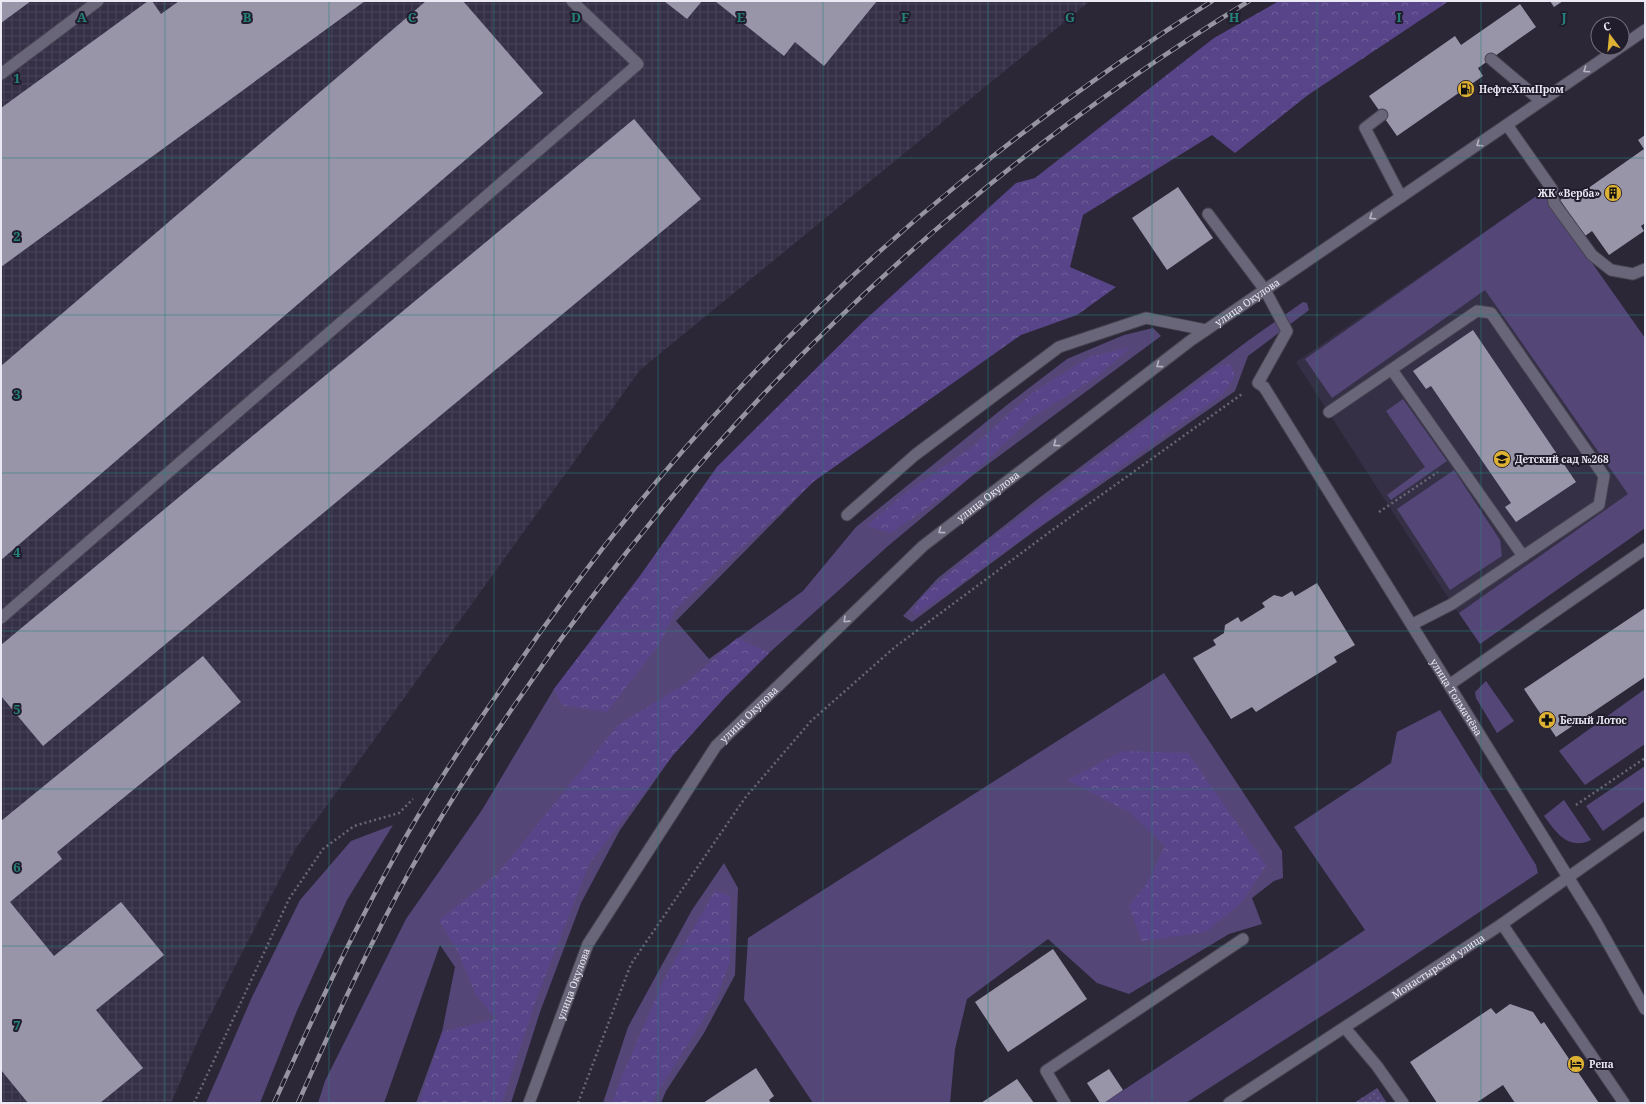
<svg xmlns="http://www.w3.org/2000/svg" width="1646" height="1104" viewBox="0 0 1646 1104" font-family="'Noto Serif',serif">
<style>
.built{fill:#353046}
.industrial{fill:url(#industrial-grid)}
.grass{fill:#544778}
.forest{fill:url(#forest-crowns)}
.park{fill:url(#park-dots)}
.building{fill:#9995a9}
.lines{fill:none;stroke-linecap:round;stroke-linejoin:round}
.service-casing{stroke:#474351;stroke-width:13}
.minor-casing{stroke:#474351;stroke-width:13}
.secondary-casing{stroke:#474351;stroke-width:13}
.path{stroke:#6a6775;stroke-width:2.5;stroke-dasharray:2 3;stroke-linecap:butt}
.service{stroke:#6a6679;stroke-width:11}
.minor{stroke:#6a6679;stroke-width:11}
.secondary{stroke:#6a6679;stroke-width:11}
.rail-casing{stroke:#9794a2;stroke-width:4.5}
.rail{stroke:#211d2d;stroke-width:3;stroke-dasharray:9;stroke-linecap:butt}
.oneway{stroke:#b7b5c3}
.grid{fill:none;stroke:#25827b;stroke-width:1;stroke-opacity:0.55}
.labels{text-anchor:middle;stroke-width:4;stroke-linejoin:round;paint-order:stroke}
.poi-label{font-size:10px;font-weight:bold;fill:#ebe9f4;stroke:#211d2d;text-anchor:start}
.street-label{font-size:10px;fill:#ebe9f4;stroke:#211d2d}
.grid-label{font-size:13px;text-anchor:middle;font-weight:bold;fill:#25827b;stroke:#211d2d;stroke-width:4;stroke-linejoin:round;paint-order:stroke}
</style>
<defs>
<pattern id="industrial-grid" width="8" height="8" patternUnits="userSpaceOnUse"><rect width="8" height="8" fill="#353046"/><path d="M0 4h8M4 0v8" fill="none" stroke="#494458"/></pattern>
<pattern id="forest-crowns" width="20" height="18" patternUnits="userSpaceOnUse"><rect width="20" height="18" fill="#584488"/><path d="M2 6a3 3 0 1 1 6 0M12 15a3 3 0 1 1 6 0" fill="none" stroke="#705f99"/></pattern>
<pattern id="park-dots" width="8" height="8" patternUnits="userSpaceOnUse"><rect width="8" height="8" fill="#544778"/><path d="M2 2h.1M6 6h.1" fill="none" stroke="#6d628c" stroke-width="1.8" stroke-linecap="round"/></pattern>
</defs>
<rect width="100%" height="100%" fill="#2b2737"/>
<polygon class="built" points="1542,192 1645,528 1480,644 1452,604 1296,362"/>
<polygon class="industrial" points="1,1 1090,1 640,370 294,851 200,1035 171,1103 1,1103"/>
<g class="grass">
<polygon points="1542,192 1645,338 1645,528 1480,644 1459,613 1628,494 1485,290 1332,398 1305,359"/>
<polygon points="1303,302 1307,303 1309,310 1248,356 1235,391 1036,530 912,622 903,616 938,578 1039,498 1249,340"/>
<polygon points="865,320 813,482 676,621 709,659 803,591 856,527 1007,405 1067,359 1124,335 1153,328 1161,336 972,476 888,546 769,653 726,696 673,755 620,830 581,903 540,1012 511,1103 416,1103 442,1032 455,967 440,945 384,1103 318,1103 325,1081 406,919 482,810 554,689 640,576 717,467"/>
<polygon points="1403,399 1447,461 1391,500 1387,495 1425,467 1386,411"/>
<polygon points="1454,470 1500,540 1502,556 1450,590 1397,509"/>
<polygon points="1164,673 1282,851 1283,878 1274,881 1252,898 1262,924 1229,934 1129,994 1097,983 1048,939 967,999 955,1049 950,1103 813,1103 744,1000 748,938"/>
<polygon points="1486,681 1514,721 1497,733 1476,698 1475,692"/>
<polygon points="1645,689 1645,744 1585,785 1559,751"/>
<polygon points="1440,710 1536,865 1538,873 1373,983 1186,1103 1104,1103 1365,930 1294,827 1391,763 1397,732"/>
<polygon points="1645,766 1645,801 1603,831 1586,806"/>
<path d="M1564,800L1591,840C1568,851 1556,832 1544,816Z"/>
<polygon points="393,825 347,900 296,1013 260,1103 206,1103 252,997 300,900 351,841"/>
<polygon points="724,863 738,888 735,975 704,1033 666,1091 661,1103 603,1103 628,1027 692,910"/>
</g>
<g class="forest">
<polygon points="1279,1 1449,1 1308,95 1235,153 1212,135 1083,215 1070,267 1116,287 1077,315 1021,335 813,482 676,609 660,643 607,712 562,705 554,689 640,576 717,467 865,320 1016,183 1035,178 1214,38"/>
<polygon points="1131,347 1097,377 1031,418 964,482 891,533 867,526 901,496 971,448 1032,393 1089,357"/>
<polygon points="1230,364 1235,376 1223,394 1139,453 948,593 916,614 913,613 921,597 983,545 1220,366"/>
<polygon points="737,638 769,653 726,696 673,755 589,864 535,1003 502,1103 419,1103 442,1032 495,1019 475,993 458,952 439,920 498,873 618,725 686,683"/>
<polygon points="1123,751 1188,753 1266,865 1242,902 1206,932 1142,941 1129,906 1147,883 1165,846 1129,812 1067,780"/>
<polygon points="715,891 730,896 730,961 717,998 657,1093 653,1103 612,1103 622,1076 664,979"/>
</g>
<polygon class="park" points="1377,1088 1387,1103 1354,1103"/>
<g class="building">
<polygon points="1,1 31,1 1,23"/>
<polygon points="148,1 152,1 161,14 179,1 365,1 1,267 1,108"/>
<polygon points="426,1 463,1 543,93 1,560 1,366"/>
<polygon points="664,1 702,1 687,19"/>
<polygon points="715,1 877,1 824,66 795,42 784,56"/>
<polygon points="1550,1 1563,1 1554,7"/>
<polygon points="1520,4 1536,27 1478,68 1483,76 1397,136 1369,96 1455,36 1461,45"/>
<polygon points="634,119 701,199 43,746 1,696 1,645"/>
<polygon points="1645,135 1645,223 1641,226 1644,231 1609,255 1592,231 1585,236 1560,200 1573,191 1577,196 1644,149 1638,140"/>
<polygon points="1178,187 1213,238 1167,270 1132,218"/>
<polygon points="1473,330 1576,482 1516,522 1505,507 1511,503 1431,386 1426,389 1413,371"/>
<polygon points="1317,583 1355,645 1334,657 1337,662 1256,712 1252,707 1231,719 1193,658 1216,645 1213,640 1224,633 1225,625 1238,617 1241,622 1265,607 1262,603 1274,595 1282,597 1292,591 1295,596"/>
<polygon points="1645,608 1645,677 1556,737 1524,689"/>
<polygon points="203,656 241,702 57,852 62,859 10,902 54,956 121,902 164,955 96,1010 143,1068 100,1103 28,1103 1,1070 1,821"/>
<polygon points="1053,949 1087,999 1008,1052 975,1002"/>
<polygon points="1510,1004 1533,1012 1541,1024 1544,1022 1599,1103 1515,1103 1503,1085 1476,1103 1437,1103 1410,1062 1491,1008 1496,1014"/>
<polygon points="756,1068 774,1096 769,1100 771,1103 703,1103"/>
<polygon points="1109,1069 1123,1090 1104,1103 1100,1103 1087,1083"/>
<polygon points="1017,1079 1034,1103 981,1103"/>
</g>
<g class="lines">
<defs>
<g id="service">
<polyline points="1491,59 1541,101"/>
<polyline points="1,74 98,1"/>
<polyline points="1382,115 1365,128 1401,197"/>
<polyline points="1507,125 1552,189 1554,203 1592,255 1611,270 1633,274 1645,269"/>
<polyline points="1208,214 1265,290 1287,331 1258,383 1264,387"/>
<polyline points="1392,370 1523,556"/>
<polyline points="1329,412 1477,311 1491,313 1604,476 1599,505 1452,604 1413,624"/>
<polyline points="847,515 915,455 1059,347 1146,318 1206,330"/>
<polyline points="1,618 638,64 572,1"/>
<polyline points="1449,685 1645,549"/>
<polyline points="1502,924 1624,1103"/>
<polyline points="1345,1028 1377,1066 1403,1103"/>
<polyline points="1065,1103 1046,1071 1243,939"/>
</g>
<g id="minor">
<path id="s1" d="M1264,387L1596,922L1645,1009"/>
<path id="s2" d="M1229,1103L1502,924L1645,823"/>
</g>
<g id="secondary">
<polyline points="1622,46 1645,30"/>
<path id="s3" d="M529,1103L588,944L716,746L923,546L1190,341L1619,48"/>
</g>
</defs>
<use href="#service" class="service-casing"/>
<use href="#minor" class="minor-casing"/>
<use href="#secondary" class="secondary-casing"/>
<g class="path">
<polyline points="1379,512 1438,472"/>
<polyline points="1576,805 1645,758"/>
<polyline points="194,1103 289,899 323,849 354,826 399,813 413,799"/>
<polyline points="578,1103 631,964 745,798 811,721 895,647 1051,531 1242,394"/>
</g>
<use href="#service" class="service"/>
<use href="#minor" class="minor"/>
<use href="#secondary" class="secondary"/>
<defs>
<g id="rail">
<path d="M274,1103C312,1020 350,937 394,858C427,797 466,739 505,683C574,581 650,484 734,394C873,244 1040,110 1212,1"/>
<path d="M298,1103C333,1024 369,945 411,869C445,808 483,750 523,693C715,412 959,179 1249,1"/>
</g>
</defs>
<use href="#rail" class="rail-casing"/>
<use href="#rail" class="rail"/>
</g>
<defs><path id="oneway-chevron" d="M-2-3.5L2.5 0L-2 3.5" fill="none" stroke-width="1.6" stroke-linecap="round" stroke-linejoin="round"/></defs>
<g class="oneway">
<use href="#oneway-chevron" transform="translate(1586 70) rotate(146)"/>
<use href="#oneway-chevron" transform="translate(1479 144) rotate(146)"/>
<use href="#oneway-chevron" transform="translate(1372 217) rotate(146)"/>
<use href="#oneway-chevron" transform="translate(1159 365) rotate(143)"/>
<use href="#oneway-chevron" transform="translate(1056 444) rotate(143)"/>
<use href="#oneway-chevron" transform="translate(941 531) rotate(143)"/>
<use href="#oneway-chevron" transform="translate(846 620) rotate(136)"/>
</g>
<path class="grid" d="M165,1V1103M329,1V1103M494,1V1103M658,1V1103M823,1V1103M988,1V1103M1152,1V1103M1317,1V1103M1481,1V1103M1,158H1645M1,315H1645M1,473H1645M1,631H1645M1,789H1645M1,946H1645"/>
<defs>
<symbol id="fuel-disc" viewBox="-11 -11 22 22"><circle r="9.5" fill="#ddb133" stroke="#211d2d"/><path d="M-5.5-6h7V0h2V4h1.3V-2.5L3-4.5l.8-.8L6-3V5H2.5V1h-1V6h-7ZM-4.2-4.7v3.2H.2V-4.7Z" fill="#111"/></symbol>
<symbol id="building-disc" viewBox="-11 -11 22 22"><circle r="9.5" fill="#ddb133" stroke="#211d2d"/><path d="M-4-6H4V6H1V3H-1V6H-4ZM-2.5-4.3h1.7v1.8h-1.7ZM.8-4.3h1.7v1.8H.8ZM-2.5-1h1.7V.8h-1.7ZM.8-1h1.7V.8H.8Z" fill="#111"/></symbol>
<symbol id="school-disc" viewBox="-11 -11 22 22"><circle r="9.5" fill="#ddb133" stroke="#211d2d"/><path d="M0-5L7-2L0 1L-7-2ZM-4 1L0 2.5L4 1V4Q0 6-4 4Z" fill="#111"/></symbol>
<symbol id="pharmacy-disc" viewBox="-11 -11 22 22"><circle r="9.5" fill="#ddb133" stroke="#211d2d"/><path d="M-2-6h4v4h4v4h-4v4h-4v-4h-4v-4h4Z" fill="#111"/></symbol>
<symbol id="hotel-disc" viewBox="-11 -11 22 22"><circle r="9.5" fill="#ddb133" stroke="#211d2d"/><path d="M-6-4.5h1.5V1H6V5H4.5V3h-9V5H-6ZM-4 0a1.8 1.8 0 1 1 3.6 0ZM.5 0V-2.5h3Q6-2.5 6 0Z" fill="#111"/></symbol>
</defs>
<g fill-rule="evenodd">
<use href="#fuel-disc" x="1456" y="79" width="20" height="20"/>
<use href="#building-disc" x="1603" y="183" width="20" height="20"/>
<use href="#school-disc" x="1492" y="449" width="20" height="20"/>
<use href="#pharmacy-disc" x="1537" y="710" width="20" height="20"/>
<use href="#hotel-disc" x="1566" y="1054" width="20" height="20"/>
</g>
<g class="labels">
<g class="poi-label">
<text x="1479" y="93">НефтеХимПром</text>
<text x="1600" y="197" text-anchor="end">ЖК «Верба»</text>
<text x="1515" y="463">Детский сад №268</text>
<text x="1560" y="724">Белый Лотос</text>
<text x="1589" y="1068">Репа</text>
</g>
<g class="street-label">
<text dy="4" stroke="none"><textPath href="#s3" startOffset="1099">улица Окулова</textPath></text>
<text dy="4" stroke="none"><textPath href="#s3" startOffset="775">улица Окулова</textPath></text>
<text dy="4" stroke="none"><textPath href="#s1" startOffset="365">улица Толмачёва</textPath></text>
<text dy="4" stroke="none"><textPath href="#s3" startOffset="451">улица Окулова</textPath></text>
<text dy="4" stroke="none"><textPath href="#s2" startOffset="250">Монастырская улица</textPath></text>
<text dy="4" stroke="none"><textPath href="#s3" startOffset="127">улица Окулова</textPath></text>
</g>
</g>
<g class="grid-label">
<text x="82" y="22">A</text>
<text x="247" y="22">B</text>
<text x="412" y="22">C</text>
<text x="576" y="22">D</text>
<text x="741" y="22">E</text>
<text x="905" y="22">F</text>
<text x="1070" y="22">G</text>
<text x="1234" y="22">H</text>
<text x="1399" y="22">I</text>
<text x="1564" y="22">J</text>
<text x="17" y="83">1</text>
<text x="17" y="241">2</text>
<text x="17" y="399">3</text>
<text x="17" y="557">4</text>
<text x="17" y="714">5</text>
<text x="17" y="872">6</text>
<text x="17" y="1030">7</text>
</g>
<rect width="1646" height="1104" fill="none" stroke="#ebe9f4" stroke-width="4"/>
<g transform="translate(1610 36) rotate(344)"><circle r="19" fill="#211d2d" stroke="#726f7d"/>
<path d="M0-3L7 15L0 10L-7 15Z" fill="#ddb133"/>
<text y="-6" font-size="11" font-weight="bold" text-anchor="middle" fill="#ebe9f4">С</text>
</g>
</svg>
